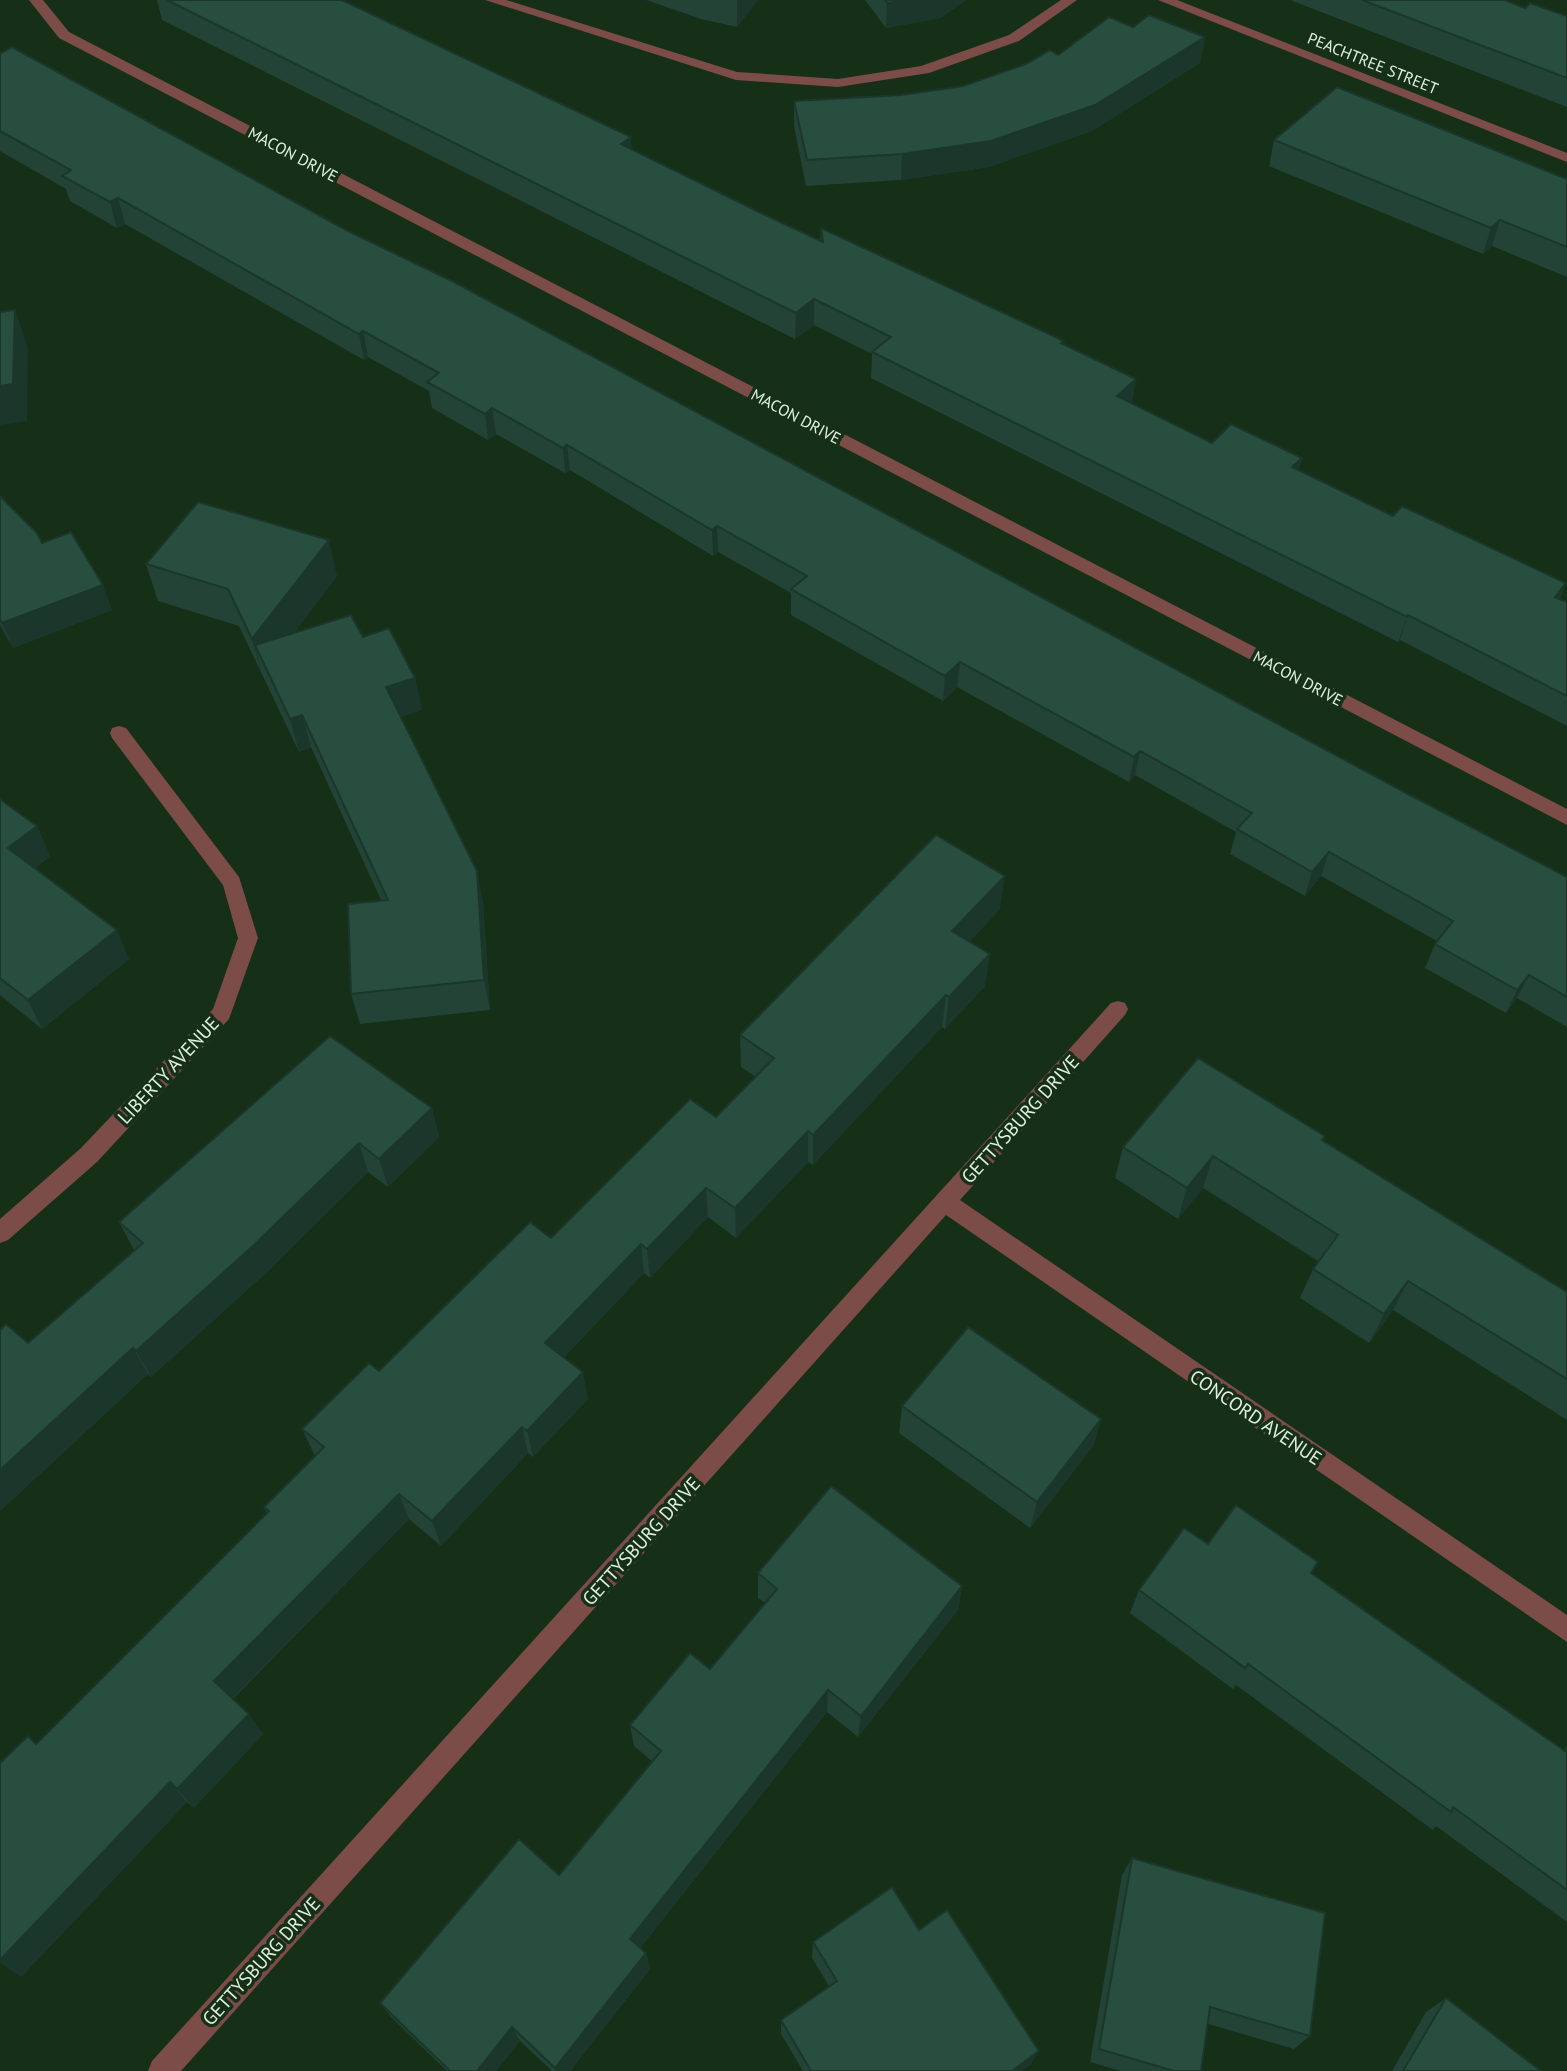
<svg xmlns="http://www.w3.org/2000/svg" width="1567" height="2071" viewBox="0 0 1567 2071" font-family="'PT Sans',sans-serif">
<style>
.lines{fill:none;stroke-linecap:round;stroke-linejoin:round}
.minor{fill:#7b4c48;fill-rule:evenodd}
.wall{fill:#224335}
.shaded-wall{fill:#1b372b}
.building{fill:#274e3e;stroke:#1b372b;stroke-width:2}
.labels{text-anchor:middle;stroke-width:7;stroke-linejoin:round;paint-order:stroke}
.far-street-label{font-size:16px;fill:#e0f0e0;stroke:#162f17}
.street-label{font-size:19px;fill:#e0f0e0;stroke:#162f17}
</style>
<rect width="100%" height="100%" fill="#162f17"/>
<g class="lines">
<g class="minor">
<polygon points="29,0 43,0 69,32 1567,809 1567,825 59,38"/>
<polygon points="485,0 506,0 737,72 838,79 921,66 1009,35 1061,0 1077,0 1019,41 929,73 838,87 736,80"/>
<polygon points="1158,0 1177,0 1567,153 1567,162"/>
<polygon points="119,726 126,728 239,877 258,938 229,1019 97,1162 8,1240 0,1243 0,1219 81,1148 213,1009 238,938 223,885 112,738 110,733 112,728"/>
<polygon points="1118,1001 1125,1003 1128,1009 1125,1015 960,1200 1567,1615 1567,1642 946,1215 181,2071 148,2071 152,2061 1111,1003"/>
</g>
</g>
<g class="wall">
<polygon points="157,0 342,0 632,149 759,212 820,241 821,228 1064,344 1132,403 1212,443 1302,458 1298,470 1393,516 1566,583 1560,599 1567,602 1567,726 1400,640 1398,642 871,378 872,354 814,325 795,339 162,20"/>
<polygon points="646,0 758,0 737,27 701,19"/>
<polygon points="865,0 966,0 940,18 886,28"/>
<polygon points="1290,0 1505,0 1525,8 1567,16 1567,107"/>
<polygon points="1133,27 1205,37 1200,63 1092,131 989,167 901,180 806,186 794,126 794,101 901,95 963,86 1058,55"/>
<polygon points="0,54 348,231 1410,795 1567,877 1567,1027 1517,998 1506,1013 1425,968 1435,944 1437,941 1321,876 1305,896 1230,854 1236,832 1135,775 1129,782 957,687 943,701 791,615 791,593 718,552 713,556 570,470 565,473 496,434 488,440 432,408 429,391 368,357 364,360 125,224 117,228 70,201 66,189 0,151"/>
<polygon points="1274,140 1567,179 1567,277 1492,246 1483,254 1269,166"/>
<polygon points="0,496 42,543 112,610 13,648 0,625"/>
<polygon points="146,564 337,576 294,633 363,637 415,678 422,710 400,717 483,902 490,1010 360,1024 351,994 381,900 311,747 299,752 239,626 158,601"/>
<polygon points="0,799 37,826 50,856 35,868 129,959 42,1029 0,995"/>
<polygon points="1000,909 970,941 985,986 945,1029 942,1027 813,1165 808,1162 736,1238 708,1217 650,1278 644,1273 564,1357 588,1399 533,1457 528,1453 441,1546 409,1519 233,1699 263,1734 194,1808 187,1802 21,1977 36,1744 267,1513 264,1507 315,1456 302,1429 379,1371 551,1238 716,1117 756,1077 741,1067 740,1035"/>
<polygon points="432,1108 439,1137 388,1187 368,1172 266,1273 151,1377 148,1374 0,1511 0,1330 28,1343 134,1250 119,1222"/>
<polygon points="1325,1136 1323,1141 1567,1292 1567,1420 1393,1310 1369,1343 1300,1298 1313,1269 1318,1261 1203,1188 1178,1219 1115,1178 1123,1147"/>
<polygon points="902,1406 1101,1419 1093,1446 1030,1528 899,1433"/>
<polygon points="1318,1562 1312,1573 1563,1750 1567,1746 1567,1922 1436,1826 1433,1830 1236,1685 1233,1689 1130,1613 1139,1590"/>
<polygon points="758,1573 962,1586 958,1610 858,1737 827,1712 640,1948 646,1953 650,1969 570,2071 552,2071 520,2041 496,2071 447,2071 392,2018 380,2003 559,1875 653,1762 634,1746 630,1725 710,1669 765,1603 758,1598"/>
<polygon points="1132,1858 1310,2036 1294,2049 1208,2024 1201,2071 1120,2071 1090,2062 1122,1875"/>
<polygon points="919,1930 1031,2064 1021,2071 803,2071 781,2034 781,2020 829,1986 812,1958 813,1942"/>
<polygon points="1446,1998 1541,2071 1392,2071 1426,2012"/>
</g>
<g class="shaded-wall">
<polygon points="738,0 758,0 737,27 737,2"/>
<polygon points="904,0 966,0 940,18 886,28 887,3"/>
<polygon points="1205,37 1200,63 1092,131 989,167 901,180 902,154"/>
<polygon points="631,137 633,163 621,144"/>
<polygon points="118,198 125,224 117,228 110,202"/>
<polygon points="1500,220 1492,246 1483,254 1491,228"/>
<polygon points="814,299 814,325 795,339 796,313"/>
<polygon points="15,310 28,348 27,421 0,425 0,386"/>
<polygon points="363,331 368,357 364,360 359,334"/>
<polygon points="1136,379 1132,404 1117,396"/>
<polygon points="492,408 496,434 488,440 485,414"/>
<polygon points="567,445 570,470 565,473 563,448"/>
<polygon points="1302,458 1295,483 1292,467"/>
<polygon points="717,526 718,552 713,556 712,530"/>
<polygon points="329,540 337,576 266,670 255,645 262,675 252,639"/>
<polygon points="1566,583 1556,608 1555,597"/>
<polygon points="103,585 112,610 13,648 2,623"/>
<polygon points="1408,615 1400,640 1398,642 1407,617"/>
<polygon points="960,662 957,687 943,701 945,676"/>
<polygon points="415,678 422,710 393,720 386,687"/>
<polygon points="302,715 311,747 299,752 290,719"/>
<polygon points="1140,751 1135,775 1129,782 1134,757"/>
<polygon points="37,826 50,856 22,877 8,848"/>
<polygon points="1329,852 1321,876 1305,896 1312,872"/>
<polygon points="477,871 483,902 490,1010 484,980"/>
<polygon points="1005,876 1000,909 949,963 952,931"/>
<polygon points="117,930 129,959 42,1029 28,1000"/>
<polygon points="990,954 985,986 945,1029 949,997"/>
<polygon points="1529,975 1517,998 1506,1013 1517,990"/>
<polygon points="946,995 942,1027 813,1165 813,1135"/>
<polygon points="432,1108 439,1137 388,1187 379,1159"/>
<polygon points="808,1131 808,1162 736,1238 735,1208"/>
<polygon points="359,1143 368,1172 266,1273 151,1377 136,1351"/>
<polygon points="1213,1156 1203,1188 1178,1219 1187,1188"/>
<polygon points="706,1188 708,1217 650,1278 647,1249"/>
<polygon points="641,1244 644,1273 551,1370 545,1343"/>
<polygon points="1408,1281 1393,1310 1369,1343 1384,1314"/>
<polygon points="133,1348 148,1374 0,1511 0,1470"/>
<polygon points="583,1372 588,1399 533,1457 527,1431"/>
<polygon points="1101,1419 1093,1446 1030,1528 1037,1502"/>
<polygon points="522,1427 528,1453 441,1546 432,1521"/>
<polygon points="399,1494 409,1519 229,1702 214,1681"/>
<polygon points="962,1586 958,1610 858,1737 861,1716"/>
<polygon points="828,1690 827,1712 634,1955 630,1939"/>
<polygon points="249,1714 263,1734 194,1808 177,1789"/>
<polygon points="170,1782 187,1802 21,1977 0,1963 0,1960"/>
<polygon points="646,1953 650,1969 570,2071 557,2071 555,2068"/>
<polygon points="512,2027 520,2041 496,2071 477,2071"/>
<polygon points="1039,2051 1031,2064 1021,2071 1012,2071"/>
</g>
<g class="building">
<polygon points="167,0 342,0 631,137 621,144 759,212 823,242 821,228 1064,341 1061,343 1136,379 1117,396 1212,443 1231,424 1302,458 1292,467 1393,516 1402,506 1566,583 1555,597 1567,602 1567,696 1408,615 1407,617 872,352 891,337 814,299 796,313"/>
<polygon points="885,0 904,0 887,3"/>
<polygon points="1362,0 1505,0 1525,8 1530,3 1567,16 1567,78"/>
<polygon points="1149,15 1205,37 1095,105 991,141 902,154 807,160 794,101 901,95 963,86 1026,64 1050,50 1058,55 1109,17 1133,27"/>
<polygon points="12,47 348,231 454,282 1410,795 1567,877 1567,997 1529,975 1517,990 1435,944 1453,921 1329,852 1312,872 1237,829 1252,813 1140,751 1134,757 960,662 945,676 791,589 807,576 717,526 712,530 567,445 563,448 492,408 485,414 427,382 439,373 363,331 359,334 118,198 110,202 62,176 71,170 0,131 0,54"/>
<polygon points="1337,87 1567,179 1567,247 1500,220 1491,228 1274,140"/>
<polygon points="15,310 13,384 0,386 0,312"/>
<polygon points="0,496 37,533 42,543 71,532 103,585 2,623 0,619"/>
<polygon points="198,502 329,540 252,639 228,589 146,564"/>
<polygon points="351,615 363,637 389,628 415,678 386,687 477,871 484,980 351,994 348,904 388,900 302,715 290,719 255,645"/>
<polygon points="0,799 37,826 8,848 117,930 28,1000 0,978"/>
<polygon points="936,835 1005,876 952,931 990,954 949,997 946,995 813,1135 808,1131 735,1208 706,1188 647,1249 641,1244 545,1343 583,1372 527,1431 522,1427 432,1521 399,1494 214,1681 249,1714 177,1789 170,1782 0,1960 0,1763 28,1736 36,1744 269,1511 264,1507 324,1447 302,1429 369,1363 379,1371 530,1222 551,1238 690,1099 716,1117 774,1058 740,1035"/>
<polygon points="330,1036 432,1108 379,1159 359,1143 254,1245 136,1351 133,1348 0,1470 0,1330 6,1324 28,1343 143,1243 119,1222"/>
<polygon points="1198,1058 1325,1136 1322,1140 1567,1292 1567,1379 1408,1281 1384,1314 1313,1269 1338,1235 1213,1156 1187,1188 1123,1147"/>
<polygon points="968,1327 1101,1419 1037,1502 902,1406"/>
<polygon points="831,1486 962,1586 861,1716 828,1690 630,1939 646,1953 555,2068 512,2027 477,2071 450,2071 380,2003 519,1839 559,1875 661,1751 630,1725 690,1653 710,1669 777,1589 758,1573"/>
<polygon points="1236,1505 1318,1562 1311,1573 1565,1751 1567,1747 1567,1890 1453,1807 1451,1812 1248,1664 1245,1668 1139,1590 1184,1528 1208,1544"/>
<polygon points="1132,1858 1325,1913 1310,2036 1210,2007 1201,2071 1174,2071 1099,2049"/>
<polygon points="892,1887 919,1930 947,1910 1039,2051 1012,2071 811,2071 781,2020 837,1981 813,1942"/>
<polygon points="1446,1998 1541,2071 1403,2071"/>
</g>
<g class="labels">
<g class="far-street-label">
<text transform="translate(1373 63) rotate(22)" y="6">PEACHTREE STREET</text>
<text transform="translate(293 154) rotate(28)" y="6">MACON DRIVE</text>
<text transform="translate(796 416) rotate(28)" y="6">MACON DRIVE</text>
<text transform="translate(1298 678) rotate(28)" y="6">MACON DRIVE</text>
</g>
<g class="street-label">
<text transform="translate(168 1070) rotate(-47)" y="7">LIBERTY AVENUE</text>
<text transform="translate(1020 1119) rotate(-48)" y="7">GETTYSBURG DRIVE</text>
<text transform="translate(1256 1417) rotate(34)" y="7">CONCORD AVENUE</text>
<text transform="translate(641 1541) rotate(-48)" y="7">GETTYSBURG DRIVE</text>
<text transform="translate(261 1961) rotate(-48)" y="7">GETTYSBURG DRIVE</text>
</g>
</g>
</svg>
